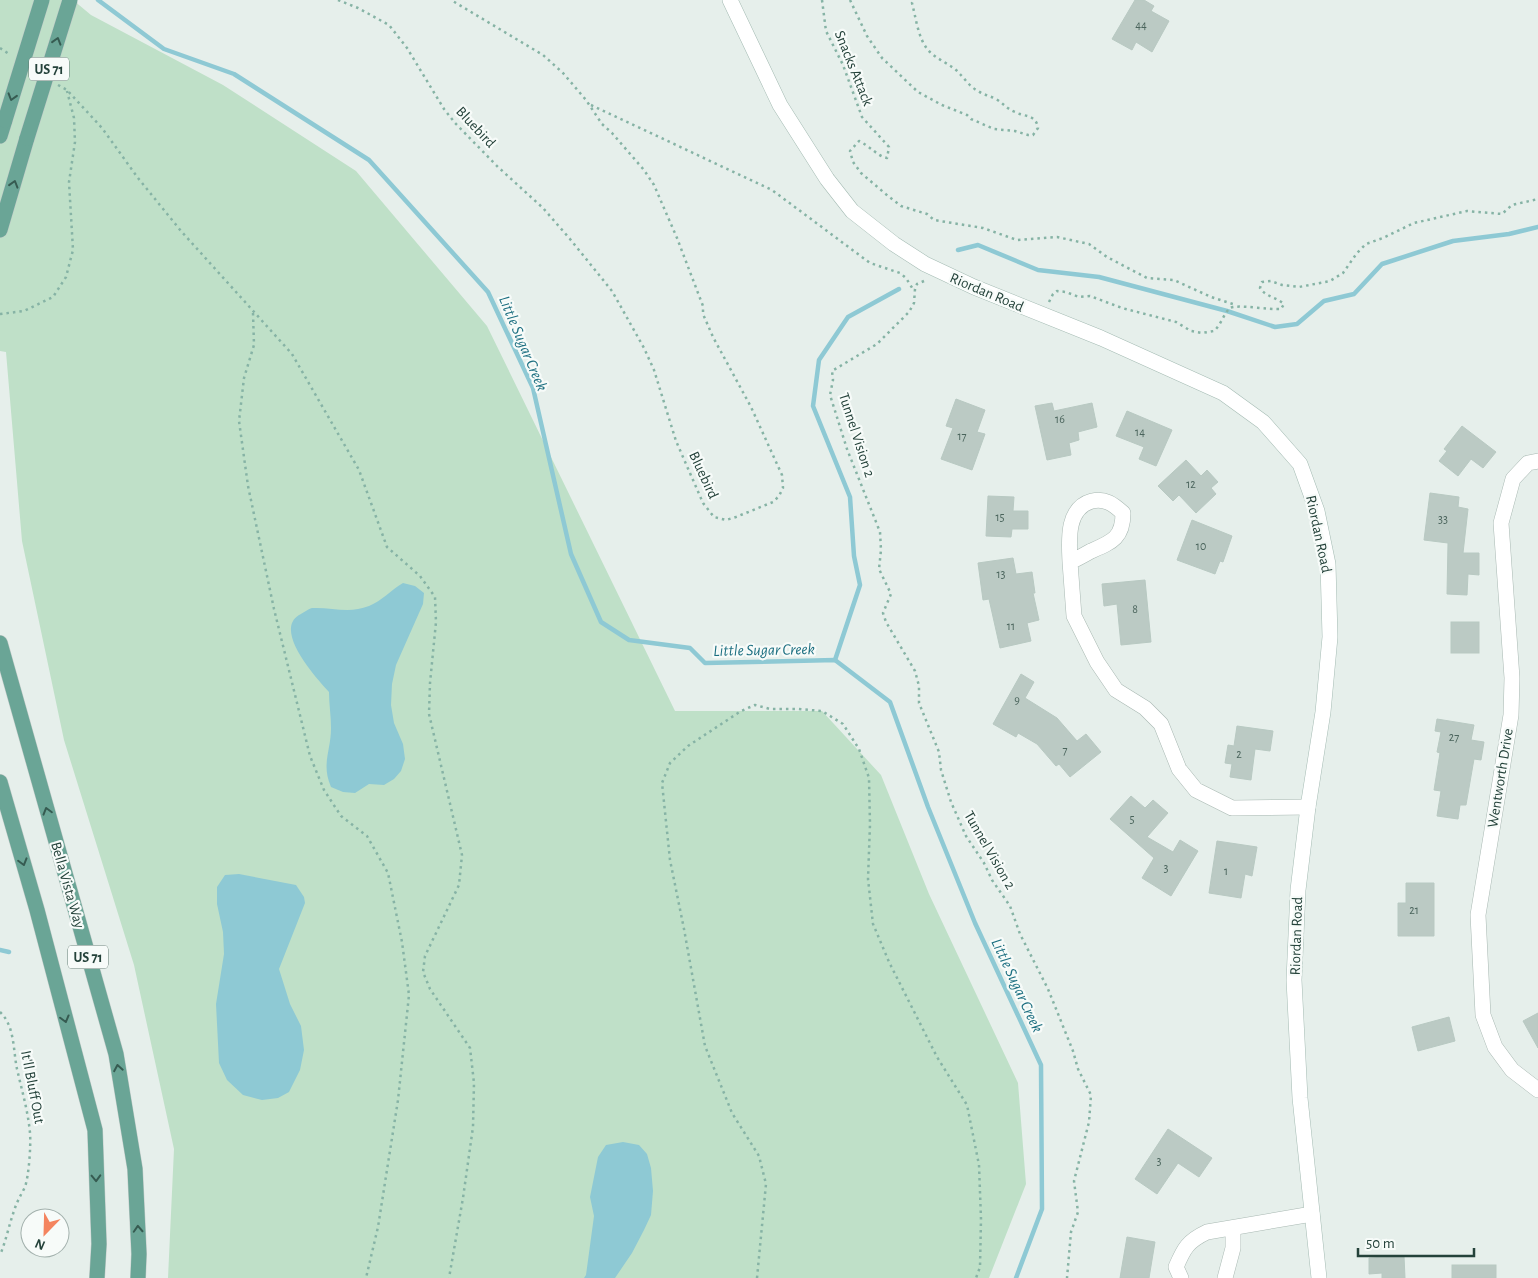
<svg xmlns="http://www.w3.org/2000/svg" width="1538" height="1278" viewBox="0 0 1538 1278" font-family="'Alegreya Sans',sans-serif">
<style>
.green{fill:#bfe0c8}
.water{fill:#8ec9d4}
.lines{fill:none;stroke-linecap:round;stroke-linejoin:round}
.stream{stroke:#8ec9d4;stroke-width:4.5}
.building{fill:#bbcac4;stroke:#b8c9c2}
.street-casing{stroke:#a8b8b2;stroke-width:16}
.secondary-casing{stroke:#a4bbb3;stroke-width:16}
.primary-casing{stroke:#c2cac8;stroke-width:16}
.path{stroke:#86b3a5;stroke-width:2.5;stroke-dasharray:2.5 4;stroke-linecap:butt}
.street{stroke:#fff;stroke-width:15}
.secondary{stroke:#fff;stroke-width:15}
.primary{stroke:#6aa596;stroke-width:15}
.primary-bridge-casing{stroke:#c2cac8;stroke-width:16;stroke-linecap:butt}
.primary-bridge{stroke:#6aa596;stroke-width:15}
.oneway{stroke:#365b51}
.labels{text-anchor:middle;stroke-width:4.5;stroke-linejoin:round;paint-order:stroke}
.number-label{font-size:12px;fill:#4a645c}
.shield{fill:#f7fbf9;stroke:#637a73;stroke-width:1}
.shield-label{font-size:14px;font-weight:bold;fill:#24423a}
.street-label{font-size:15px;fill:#24423a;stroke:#f7fbf9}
.water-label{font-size:16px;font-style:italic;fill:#1c6f80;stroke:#f7fbf9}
</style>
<rect width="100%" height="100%" fill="#e6efeb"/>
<polygon class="green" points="0,0 73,0 91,15 223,85 356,171 487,326 675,711 822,711 881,775 929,894 1018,1083 1026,1184 989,1278 168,1278 174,1149 134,965 64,740 22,541 6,352 0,351"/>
<g class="water">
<path d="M403,583L415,586L424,593L423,604L396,665L392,684L391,705L394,723L403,744L405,759L401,771L394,779L384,785L369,784L355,793L343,792L331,787C321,764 331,751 331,728C331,716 329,704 329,692C317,679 273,631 299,615C303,613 308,609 312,608C332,607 349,614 369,606C382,601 391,590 403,583Z"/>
<polygon points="239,874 296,885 304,897 305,903 279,969 290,1004 301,1026 304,1050 300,1070 289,1092 278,1098 262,1100 243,1095 227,1080 219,1063 216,1004 224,954 223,932 217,904 217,887 225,875"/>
<polygon points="623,1142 639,1145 647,1154 651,1168 653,1191 651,1215 644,1230 632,1253 615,1278 584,1278 586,1275 594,1216 590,1197 598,1157 606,1145"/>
</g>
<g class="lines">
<g class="stream">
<polyline points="98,0 164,49 234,74 369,160 488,292 533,388 571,554 601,622 629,640 690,648 705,663 835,660 890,702 928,807 975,923 1041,1065 1042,1209 1016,1278"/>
<polyline points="958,250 978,245 1038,270 1099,277 1227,311 1275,327 1297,324 1324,301 1354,294 1382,264 1453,241 1509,234 1538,227"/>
<polyline points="835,660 860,585 854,556 850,497 813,406 819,360 848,317 899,289"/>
<polyline points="0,950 9,952"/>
</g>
</g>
<g class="building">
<polygon points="1135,0 1144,0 1154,6 1151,11 1169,21 1152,52 1136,42 1132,50 1112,39"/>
<polygon points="956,399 985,410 977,432 985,434 972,470 941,459 953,428 946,426"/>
<polygon points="1052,403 1054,411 1092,403 1097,427 1078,432 1079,440 1069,443 1071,455 1047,460 1035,406"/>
<polygon points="1127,411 1172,430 1156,466 1139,459 1144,447 1116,436"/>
<polygon points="1462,426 1496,452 1483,468 1471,459 1458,476 1439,461 1447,451 1444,449"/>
<polygon points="1186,460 1201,476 1207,470 1218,482 1211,488 1216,494 1196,513 1179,495 1173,501 1158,486"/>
<polygon points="1430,493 1459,497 1458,507 1468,509 1463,553 1479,553 1479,575 1468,574 1467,595 1447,594 1448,543 1424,540"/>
<polygon points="988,496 1014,497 1013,511 1028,511 1028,529 1012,529 1011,537 986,536"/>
<polygon points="1192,520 1232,536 1223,562 1220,561 1215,574 1177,560"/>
<polygon points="1013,558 1016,574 1032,572 1035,593 1033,593 1039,620 1027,623 1031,641 1000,648 989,599 983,600 978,563"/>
<polygon points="1145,580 1151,642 1121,645 1117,604 1104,606 1102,584"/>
<rect x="1451" y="622" width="28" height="31"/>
<polygon points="1021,674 1034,682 1025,698 1057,718 1077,741 1086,734 1101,752 1070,777 1059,764 1056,766 1037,744 1018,733 1016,737 993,724"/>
<polygon points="1437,719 1474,725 1471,740 1484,742 1481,760 1474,759 1466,805 1460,805 1458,819 1437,816 1441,791 1434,790 1440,753 1437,752 1441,732 1435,731"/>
<polygon points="1237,726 1273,731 1270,751 1255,749 1251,780 1230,777 1232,764 1225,763 1228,745 1234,746"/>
<polygon points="1131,796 1145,808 1153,800 1168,813 1147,837 1173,852 1180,840 1198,851 1171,896 1142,878 1154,858 1110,819"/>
<polygon points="1217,841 1257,847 1252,876 1245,874 1241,898 1209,893"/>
<polygon points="1406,883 1434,883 1434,936 1398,936 1398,903 1406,903"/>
<polygon points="1538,1013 1538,1048 1523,1021"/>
<polygon points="1449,1017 1455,1041 1418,1051 1412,1027"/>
<polygon points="1168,1129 1212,1158 1199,1177 1178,1163 1157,1194 1135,1179"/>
<polygon points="1127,1237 1155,1242 1149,1278 1120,1278"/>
<polygon points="1404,1256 1405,1278 1382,1278 1382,1273 1369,1274 1369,1258"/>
<rect x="1452" y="1265" width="44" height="13"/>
</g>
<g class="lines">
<defs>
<g id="street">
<polyline points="1538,461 1528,463 1513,479 1501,523 1512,678 1511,715 1478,915 1483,1015 1495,1047 1512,1070 1538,1090"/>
<path d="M1070,562C1069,541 1066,508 1092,501C1105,498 1113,504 1123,513C1123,538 1112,542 1091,551C1084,555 1077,559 1070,562L1074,616L1097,662L1116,690L1145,708L1161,724L1179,769L1196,790L1232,808L1308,807"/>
<path d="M1181,1278L1176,1267C1184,1248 1188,1241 1207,1232L1312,1214"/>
<polyline points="1225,1278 1233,1248 1233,1228"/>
</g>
<polyline id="secondary" points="730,0 780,105 827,179 852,211 894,244 925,264 974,287 1101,338 1223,393 1263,422 1300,464 1317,511 1328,564 1330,637 1323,712 1308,807 1298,890 1294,980 1300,1098 1319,1278"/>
<g id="primary">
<polyline points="0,136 5,120"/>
<polyline points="0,230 27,138"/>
<polyline points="0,643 116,1054 135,1169 139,1254 138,1278"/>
<polyline points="0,782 37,910 95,1130 99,1244 97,1278"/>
</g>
</defs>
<use href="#street" class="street-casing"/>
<use href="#secondary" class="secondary-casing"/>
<use href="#primary" class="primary-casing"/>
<g class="path">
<polyline points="338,0 358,8 389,25 407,48 444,109 455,123 498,167 543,208 570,239 612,291 644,348 654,370 676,441 703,503 714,517 726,520 736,517 773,502 779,496 783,488 782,475 751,407 713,337 703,314 703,306 677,238 654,185 644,170 612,133 602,124 586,100 563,73 543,55 451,0"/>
<path d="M822,0L826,31L843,65L862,117L889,147L887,158C877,156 870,146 859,141L850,151L853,162L861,173L888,196L901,206L927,214L934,220L983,228L1017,240L1057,237L1089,244L1107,257L1147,278L1174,280L1211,297L1236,305"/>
<path d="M850,0L867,36L882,58L918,92L942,105L967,115L971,119L994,129L1015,131L1028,135H1033L1038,128C1036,114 1024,117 1015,112C1007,109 1003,103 996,99C990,96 984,95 978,91C970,87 965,79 959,73C951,64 937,60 928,50C918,38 916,18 912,3L913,0"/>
<polyline points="0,48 9,54"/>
<polyline points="58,85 67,90 102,128 138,178 181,231 292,354 359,470 387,547 420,576 435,597 436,622 430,683 429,714 462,855 459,885 425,956 423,972 430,989 470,1048 474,1083 473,1127 463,1198 449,1278"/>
<polyline points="591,105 772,190 870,263 900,273 906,278 914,291"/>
<polyline points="924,281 917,284 915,289 914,303 909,312 877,344 832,371 833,380 830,395 847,449 880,532 881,550 879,569 891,594 883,613 886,622 915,671 919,686 919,703 939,752 941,770 951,802 966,836 984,863 992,880 1010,906 1020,934 1048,989 1073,1051 1078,1069 1091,1095 1089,1122 1074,1181 1078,1212 1071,1232 1067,1278"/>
<path d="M1049,302L1053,294L1057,291L1066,292L1079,297L1090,296L1122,308L1176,322L1191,331L1202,333L1214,331C1221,325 1224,313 1230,308C1237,304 1269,310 1281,309L1284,304C1276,297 1266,297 1260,288L1262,282L1271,281L1282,285L1299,287L1330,281L1343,273L1357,253L1366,244L1383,238L1414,223L1467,211L1502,214L1512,205L1538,199"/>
<polyline points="253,313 254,345 244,378 239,421 248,486 274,609 310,756 324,790 341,816 367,836 388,873 402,942 409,995 398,1100 378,1227 366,1278"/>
<polyline points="0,314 24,311 53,297 66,277 73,250 69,182 75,142 74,118 67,91"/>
<path d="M0,1012C15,1026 13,1050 17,1069C22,1091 28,1111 30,1133C31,1145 29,1175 25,1187C21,1195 17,1201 14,1211C9,1225 6,1241 0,1255"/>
<polyline points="757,1278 766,1184 759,1156 732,1113 705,1046 684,929 670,860 662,783 670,763 688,746 741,711 755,705 770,709 798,709 822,711 843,724 859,749 869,778 870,824 868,879 873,924 889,962 937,1057 967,1105 979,1165 981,1219 980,1267 976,1278"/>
</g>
<use href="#street" class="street"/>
<use href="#secondary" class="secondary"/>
<use href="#primary" class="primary"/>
<defs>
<g id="primary-bridge">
<polyline points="5,120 42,0"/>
<polyline points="27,138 70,0"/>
</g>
</defs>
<use href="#primary-bridge" class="primary-bridge-casing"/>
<use href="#primary-bridge" class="primary-bridge"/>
</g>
<defs><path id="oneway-chevron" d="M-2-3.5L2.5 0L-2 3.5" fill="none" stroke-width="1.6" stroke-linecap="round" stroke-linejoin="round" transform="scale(1.25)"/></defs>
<g class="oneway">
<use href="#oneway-chevron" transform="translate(57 41) rotate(-73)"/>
<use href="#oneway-chevron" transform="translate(12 97) rotate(107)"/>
<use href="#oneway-chevron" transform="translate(14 184) rotate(-73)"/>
<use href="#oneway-chevron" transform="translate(47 811) rotate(-106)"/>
<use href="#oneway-chevron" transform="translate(23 862) rotate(74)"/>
<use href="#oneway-chevron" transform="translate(65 1019) rotate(75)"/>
<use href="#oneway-chevron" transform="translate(118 1068) rotate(-100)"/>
<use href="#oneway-chevron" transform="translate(96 1178) rotate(88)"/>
<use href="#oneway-chevron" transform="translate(138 1229) rotate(-93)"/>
</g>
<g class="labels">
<g class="number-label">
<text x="1141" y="29">44</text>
<text x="1060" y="423">16</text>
<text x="1140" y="436">14</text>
<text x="962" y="440">17</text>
<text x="1191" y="488">12</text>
<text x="1000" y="521">15</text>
<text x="1443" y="523">33</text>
<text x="1201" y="550">10</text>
<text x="1001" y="578">13</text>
<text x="1135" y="613">8</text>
<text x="1011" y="630">11</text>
<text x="1017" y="704">9</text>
<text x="1454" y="741">27</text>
<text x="1065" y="754">7</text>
<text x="1239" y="758">2</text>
<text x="1132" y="823">5</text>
<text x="1166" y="872">3</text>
<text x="1226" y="875">1</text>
<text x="1414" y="914">21</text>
<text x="1159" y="1165">3</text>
</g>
<g class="shield">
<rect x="29" y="57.5" width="40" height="23" rx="4"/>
<rect x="68" y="945.5" width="40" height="23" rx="4"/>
</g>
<g class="shield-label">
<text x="49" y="74">US 71</text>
<text x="88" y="962">US 71</text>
</g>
<g class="street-label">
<text transform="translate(854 68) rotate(68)" y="5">Snacks Attack</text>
<text transform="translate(476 127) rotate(47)" y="5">Bluebird</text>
<text transform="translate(987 292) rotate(23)" y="5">Riordan Road</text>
<text transform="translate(857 435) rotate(72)" y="5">Tunnel Vision 2</text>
<text transform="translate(704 475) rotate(65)" y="5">Bluebird</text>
<text transform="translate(1319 534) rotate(78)" y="5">Riordan Road</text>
<text transform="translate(1500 778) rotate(-81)" y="5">Wentworth Drive</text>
<text transform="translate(990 850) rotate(60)" y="5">Tunnel Vision 2</text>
<text transform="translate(68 885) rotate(74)" y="5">Bella Vista Way</text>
<text transform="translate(1296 936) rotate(-88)" y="5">Riordan Road</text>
<text transform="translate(33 1087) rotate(79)" y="5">It'll Bluff Out</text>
</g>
<g class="water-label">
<text transform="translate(524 343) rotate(67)" y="6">Little Sugar Creek</text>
<text transform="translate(764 649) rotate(-1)" y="6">Little Sugar Creek</text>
<text transform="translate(1018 985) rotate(65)" y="6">Little Sugar Creek</text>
</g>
</g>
<g transform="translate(45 1233) rotate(203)"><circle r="24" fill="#f7fbf9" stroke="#a3b1ad"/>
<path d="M0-4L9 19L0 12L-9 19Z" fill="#f4845f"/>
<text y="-8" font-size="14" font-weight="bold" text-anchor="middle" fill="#24423a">N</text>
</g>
<path d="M1358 1248v8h116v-8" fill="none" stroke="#24423a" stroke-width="2.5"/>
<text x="1366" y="1248" font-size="15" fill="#24423a" stroke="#f7fbf9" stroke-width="4" paint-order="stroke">50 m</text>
</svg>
